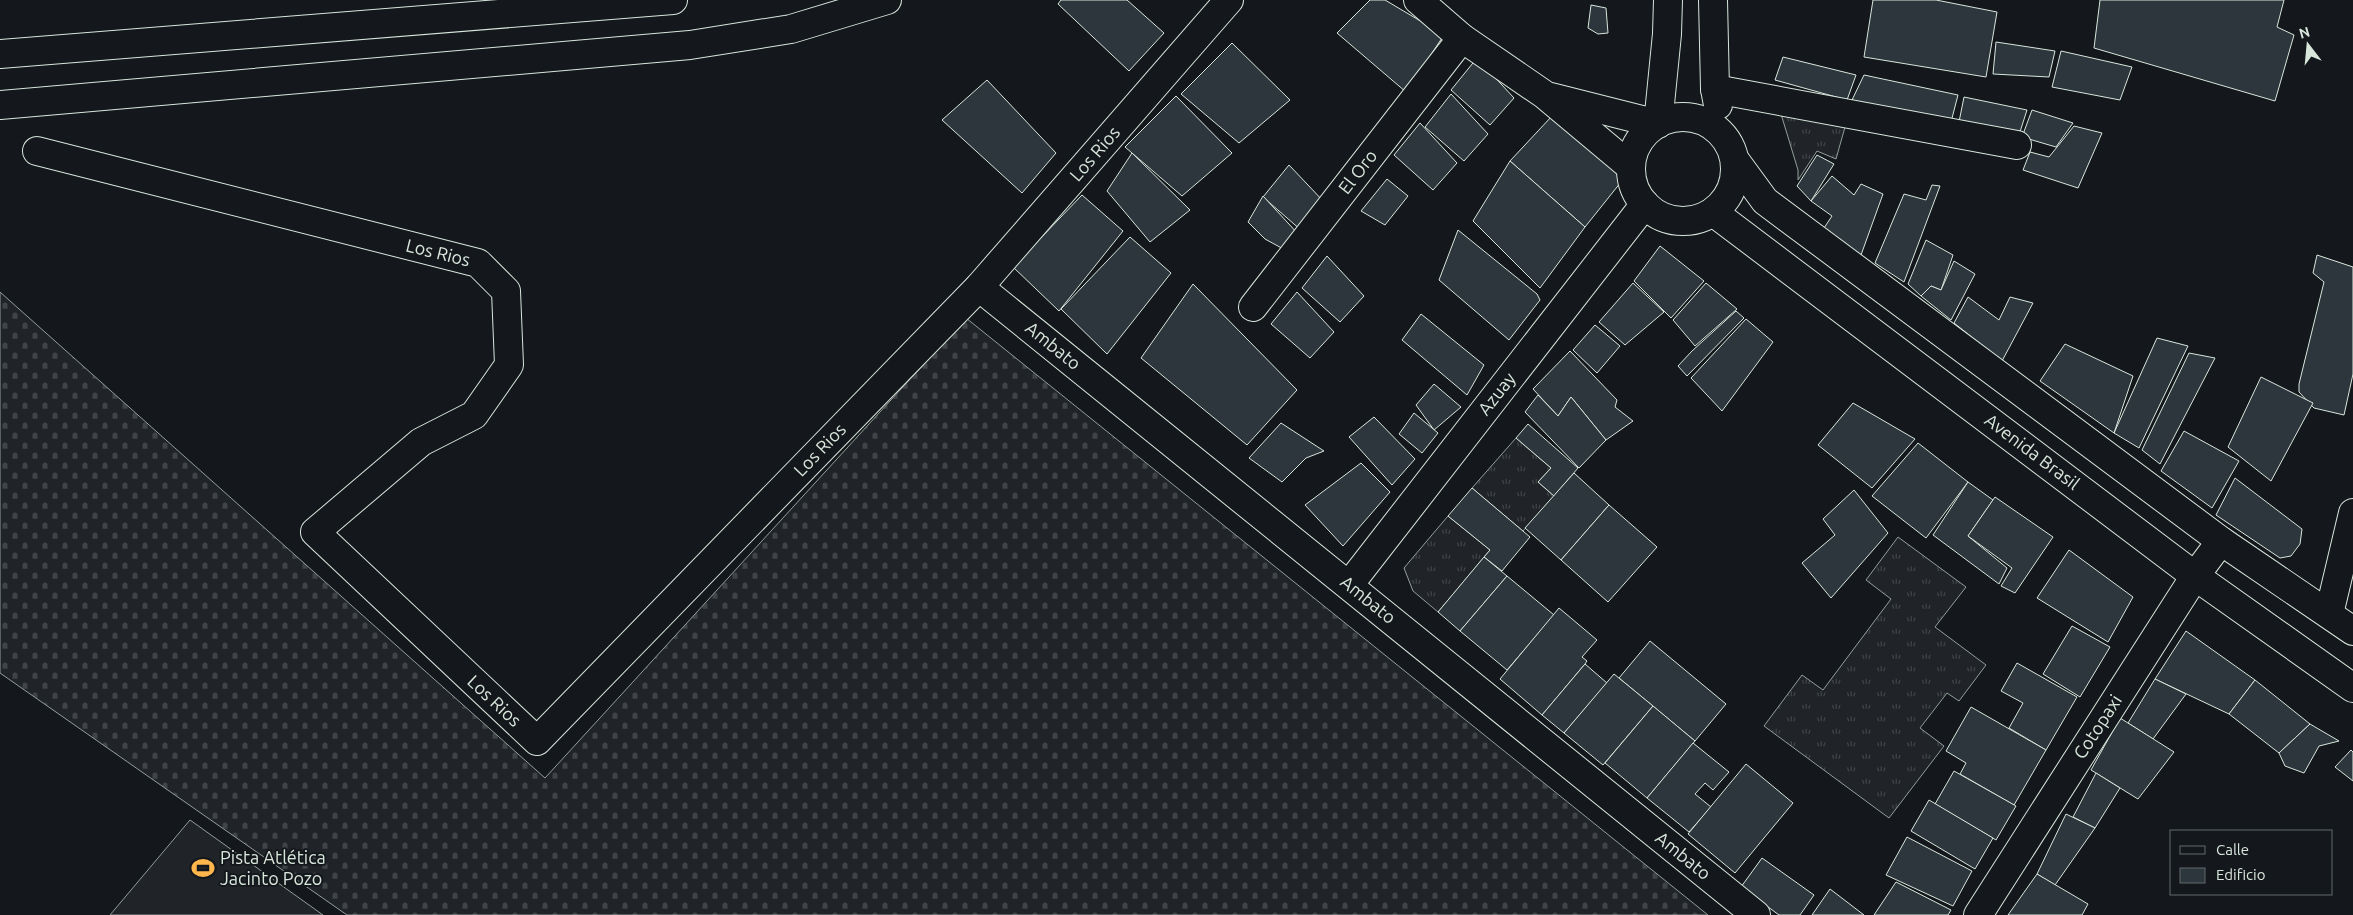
<svg xmlns="http://www.w3.org/2000/svg" width="2353" height="915" viewBox="0 0 2353 915" font-family="Ubuntu,sans-serif">
<style>
.grass{fill:url(#grass-tufts);stroke:#939e99}
.cemetery{fill:url(#cemetery-stones);stroke:#939e99}
.garden{fill:#202428;stroke:#939e99}
.building{fill:#2c363c;stroke:#d8e6dc}
.lines{fill:none;stroke-linecap:round;stroke-linejoin:round}
.minor-casing{stroke:#d8e6dc;stroke-width:30}
.major-casing{stroke:#d8e6dc;stroke-width:30}
.minor{stroke:#14181c;stroke-width:28}
.major{stroke:#14181c;stroke-width:28}
.labels{text-anchor:middle;stroke-width:4;stroke-linejoin:round;paint-order:stroke}
.street-label{font-size:18px;fill:#d8e6dc;stroke:#14181c}
.poi-label{font-size:18px;fill:#d8e6dc;stroke:#14181c;text-anchor:start}
</style>
<defs>
<pattern id="grass-tufts" width="24" height="20" patternUnits="userSpaceOnUse" patternTransform="scale(1.25)"><rect width="24" height="20" fill="#202428"/><path d="M3 7l-1-3M5 7V3M7 7l1-3M15 17l-1-3M17 17v-4M19 17l1-3" fill="none" stroke="#404447"/></pattern>
<pattern id="cemetery-stones" width="16" height="16" patternUnits="userSpaceOnUse" patternTransform="scale(1.25)"><rect width="16" height="16" fill="#202428"/><path d="M2 7V4a2 2 0 0 1 4 0v3zM10 15v-3a2 2 0 0 1 4 0v3z" fill="#404447"/></pattern>
</defs>
<rect width="100%" height="100%" fill="#14181c"/>
<g class="grass">
<polygon points="1781,114 1845,127 1836,159 1817,151 1798,180 1798,170"/>
<polygon points="1516,438 1551,468 1538,482 1554,496 1523,531 1472,488"/>
<polygon points="1448,516 1490,550 1438,612 1413,591 1404,568"/>
<polygon points="1898,537 1966,587 1935,627 1986,665 1959,701 1947,693 1920,728 1944,746 1889,818 1764,726 1802,675 1823,690 1891,599 1866,580"/>
</g>
<polygon class="cemetery" points="0,292 545,778 966,318 1708,915 347,915 0,673"/>
<polygon class="garden" points="190,820 323,915 110,915"/>
<g class="building">
<polygon points="1061,0 1127,0 1164,33 1129,71 1058,4"/>
<polygon points="1370,0 1385,0 1444,35 1406,92 1337,33"/>
<polygon points="1873,0 1936,0 1997,12 1986,77 1864,57"/>
<polygon points="2100,0 2284,0 2277,27 2294,35 2275,101 2094,48"/>
<polygon points="1591,5 1606,8 1608,33 1598,34 1588,28"/>
<polygon points="1996,42 2055,51 2049,77 1993,74"/>
<polygon points="1232,43 1290,100 1239,143 1181,94"/>
<polygon points="2061,51 2132,67 2120,100 2052,87"/>
<polygon points="1783,57 1856,75 1847,100 1775,80"/>
<polygon points="1477,58 1514,98 1490,125 1451,90"/>
<polygon points="1864,75 1958,95 1951,122 1852,100"/>
<polygon points="987,80 1056,153 1022,193 942,120"/>
<polygon points="1451,94 1488,134 1464,161 1425,127"/>
<polygon points="1176,96 1232,153 1182,196 1125,147"/>
<polygon points="1964,97 2027,110 2018,138 1959,122"/>
<polygon points="2032,110 2073,123 2056,147 2022,137"/>
<polygon points="1552,116 1629,172 1585,227 1510,161"/>
<polygon points="1420,123 1457,163 1433,190 1394,155"/>
<polygon points="2074,126 2102,133 2078,188 2023,170 2030,152 2049,157"/>
<polygon points="1132,153 1190,210 1150,242 1107,191"/>
<polygon points="1817,155 1834,164 1811,201 1797,186"/>
<polygon points="1510,161 1585,227 1540,288 1473,221"/>
<polygon points="1289,165 1326,204 1302,231 1263,197"/>
<polygon points="1832,176 1854,195 1861,184 1883,194 1861,255 1822,231 1832,216 1811,201"/>
<polygon points="1387,179 1408,196 1385,225 1361,211"/>
<polygon points="1932,185 1940,186 1904,282 1875,263 1904,194 1926,200"/>
<polygon points="1082,195 1123,231 1059,311 1013,267"/>
<polygon points="1263,196 1300,236 1287,251 1265,239 1248,222"/>
<polygon points="1458,230 1537,294 1540,300 1509,340 1439,280"/>
<polygon points="1130,237 1171,273 1107,354 1061,309"/>
<polygon points="1926,240 1953,255 1941,290 1931,286 1921,296 1908,284"/>
<polygon points="1660,246 1704,281 1671,318 1634,281"/>
<polygon points="2317,255 2353,267 2353,374 2344,415 2314,408 2299,392 2299,384 2324,282 2313,273"/>
<polygon points="1327,256 1364,296 1340,322 1302,288"/>
<polygon points="1954,261 1975,274 1951,320 1921,296 1931,286 1941,290"/>
<polygon points="1633,283 1664,312 1625,345 1599,322"/>
<polygon points="1706,283 1737,309 1695,346 1673,320"/>
<polygon points="1193,284 1297,390 1247,445 1141,358"/>
<polygon points="1297,292 1334,332 1310,358 1271,324"/>
<polygon points="1968,297 1999,320 2010,297 2033,303 2002,361 1954,323"/>
<polygon points="1736,311 1744,318 1687,376 1678,366 1692,351"/>
<polygon points="1421,314 1484,365 1467,395 1402,340"/>
<polygon points="1746,319 1773,342 1722,411 1691,378"/>
<polygon points="1595,325 1620,346 1597,373 1573,350"/>
<polygon points="2157,338 2188,346 2139,448 2114,433"/>
<polygon points="2065,344 2133,376 2114,433 2040,381"/>
<polygon points="1570,351 1617,400 1615,407 1633,421 1606,440 1571,397 1558,416 1533,389"/>
<polygon points="2189,353 2215,358 2160,464 2142,450"/>
<polygon points="2261,377 2313,403 2271,481 2228,447"/>
<polygon points="1434,384 1461,407 1434,430 1416,405"/>
<polygon points="1538,395 1558,416 1571,397 1606,440 1579,468 1525,412"/>
<polygon points="1853,403 1915,439 1872,488 1818,445"/>
<polygon points="1414,413 1438,433 1422,453 1399,434"/>
<polygon points="1374,417 1415,459 1392,485 1349,437"/>
<polygon points="1281,423 1324,451 1306,458 1282,482 1249,458"/>
<polygon points="1528,424 1578,468 1554,496 1538,482 1551,468 1516,438"/>
<polygon points="2184,431 2239,461 2212,508 2161,471"/>
<polygon points="1918,443 1968,482 1926,538 1872,496"/>
<polygon points="1361,463 1390,492 1343,546 1305,505"/>
<polygon points="1574,473 1609,505 1561,560 1525,528"/>
<polygon points="2235,478 2302,529 2300,544 2291,556 2280,558 2216,515"/>
<polygon points="1968,482 1993,500 1968,536 2007,568 1999,584 1933,535"/>
<polygon points="1472,488 1530,537 1502,571 1484,557 1490,550 1448,516"/>
<polygon points="1854,490 1888,533 1831,598 1802,563 1835,535 1823,519"/>
<polygon points="1995,497 2053,537 2015,593 2001,586 2012,568 1968,536"/>
<polygon points="1609,505 1657,547 1608,602 1561,560"/>
<polygon points="2069,550 2133,597 2108,642 2037,598"/>
<polygon points="1484,557 1507,576 1460,631 1438,612"/>
<polygon points="1507,576 1554,615 1507,670 1460,631"/>
<polygon points="1559,608 1597,640 1582,657 1587,661 1585,664 1542,715 1500,679"/>
<polygon points="2072,626 2110,647 2080,697 2043,674"/>
<polygon points="2186,631 2255,680 2229,714 2155,679"/>
<polygon points="1650,641 1726,704 1695,741 1619,678"/>
<polygon points="2017,663 2077,697 2046,750 2009,728 2023,703 2001,691"/>
<polygon points="1585,664 1607,683 1564,733 1542,715"/>
<polygon points="1614,674 1653,706 1603,765 1564,733"/>
<polygon points="2155,679 2186,694 2153,739 2128,723"/>
<polygon points="2255,680 2310,724 2279,753 2229,714"/>
<polygon points="1653,706 1695,741 1647,798 1605,763"/>
<polygon points="1971,707 2046,750 2014,805 1960,774 1966,763 1946,751"/>
<polygon points="2120,718 2174,752 2138,799 2091,770"/>
<polygon points="2310,724 2339,741 2319,746 2304,773 2285,766 2279,753"/>
<polygon points="1693,743 1729,772 1713,790 1705,783 1695,794 1711,807 1689,832 1647,798"/>
<polygon points="2351,750 2353,752 2353,781 2335,767"/>
<polygon points="1746,764 1793,803 1735,873 1688,834"/>
<polygon points="1954,771 2016,806 1996,840 1935,804"/>
<polygon points="2096,773 2120,788 2095,828 2073,817"/>
<polygon points="1929,800 1993,838 1975,869 1911,831"/>
<polygon points="2066,814 2095,828 2055,885 2037,874"/>
<polygon points="1907,837 1972,871 1953,906 1886,875"/>
<polygon points="1762,858 1814,895 1800,915 1779,915 1741,887"/>
<polygon points="2037,874 2088,904 2082,915 2008,915"/>
<polygon points="1896,882 1951,910 1948,915 1874,915"/>
<polygon points="1830,889 1864,915 1812,915"/>
</g>
<g class="lines">
<defs>
<g id="minor">
<polyline points="1418,0 1462,38 1545,95 1631,167"/>
<polyline points="1713,0 1715,89 1718,105"/>
<polyline points="1715,89 2017,145"/>
<polyline points="1551,97 1658,124 1667,34 1668,0"/>
<circle cx="1683" cy="169" r="52"/>
<polyline points="37,151 478,263 506,291 509,365 474,415 421,442 315,532 537,741 979,287 1229,0"/>
<polyline points="1735,160 1765,201 2221,541 2353,631"/>
<polyline points="1713,212 2195,576 2353,688"/>
<polyline points="979,287 1756,915"/>
<polyline points="1253,307 1462,38"/>
<polyline points="1349,585 1645,204"/>
<polyline points="2329,614 2353,513"/>
<polyline points="1978,915 2195,576 2221,541"/>
</g>
<g id="major">
<polyline points="0,54 673,0"/>
<polyline points="0,105 690,45 791,29 887,0"/>
</g>
</defs>
<use href="#minor" class="minor-casing"/>
<use href="#major" class="major-casing"/>
<use href="#minor" class="minor"/>
<use href="#major" class="major"/>
</g>
<defs>
<symbol id="stadium-bare" viewBox="-9 -9 18 18"><path d="M0-5a6.5 5 0 1 0 0 10a6.5 5 0 1 0 0-10ZM-3.5-1.8h7v3.6h-7Z" fill="#ffb74d" stroke="#14181c" stroke-width="2.5" paint-order="stroke"/></symbol>
</defs>
<g fill-rule="evenodd">
<use href="#stadium-bare" x="187" y="852" width="32" height="32"/>
</g>
<g class="labels">
<g class="street-label">
<text transform="translate(1095 154) rotate(-49)" y="6">Los Rios</text>
<text transform="translate(1358 172) rotate(-52)" y="6">El Oro</text>
<text transform="translate(438 253) rotate(14)" y="6">Los Rios</text>
<text transform="translate(1053 346) rotate(39)" y="6">Ambato</text>
<text transform="translate(1497 394) rotate(-52)" y="6">Azuay</text>
<text transform="translate(820 450) rotate(-46)" y="6">Los Rios</text>
<text transform="translate(2032 452) rotate(37)" y="6">Avenida Brasil</text>
<text transform="translate(1368 600) rotate(39)" y="6">Ambato</text>
<text transform="translate(494 701) rotate(43)" y="6">Los Rios</text>
<text transform="translate(2098 727) rotate(-57)" y="6">Cotopaxi</text>
<text transform="translate(1683 856) rotate(39)" y="6">Ambato</text>
</g>
<g class="poi-label">
<text x="220" y="864">Pista Atlética<tspan x="220" dy="21">Jacinto Pozo</tspan></text>
</g>
</g>
<rect x="2170" y="830" width="162" height="65" fill="#14181c" stroke="#626a69"/>
<rect x="2180" y="846" width="25" height="8" fill="#14181c" stroke="#626a69"/>
<text x="2216" y="855" font-size="15" fill="#d8e6dc">Calle</text>
<rect x="2180" y="868" width="25" height="15" fill="#2c363c" stroke="#626a69"/>
<text x="2216" y="880" font-size="15" fill="#d8e6dc">Edificio</text>
<g transform="translate(2308 45) rotate(344)" stroke="#14181c" stroke-width="4" paint-order="stroke">
<path d="M0-4L9 19L0 12L-9 19Z" fill="#d8e6dc"/>
<text y="-8" font-size="14" font-weight="bold" text-anchor="middle" fill="#d8e6dc">N</text>
</g>
</svg>
